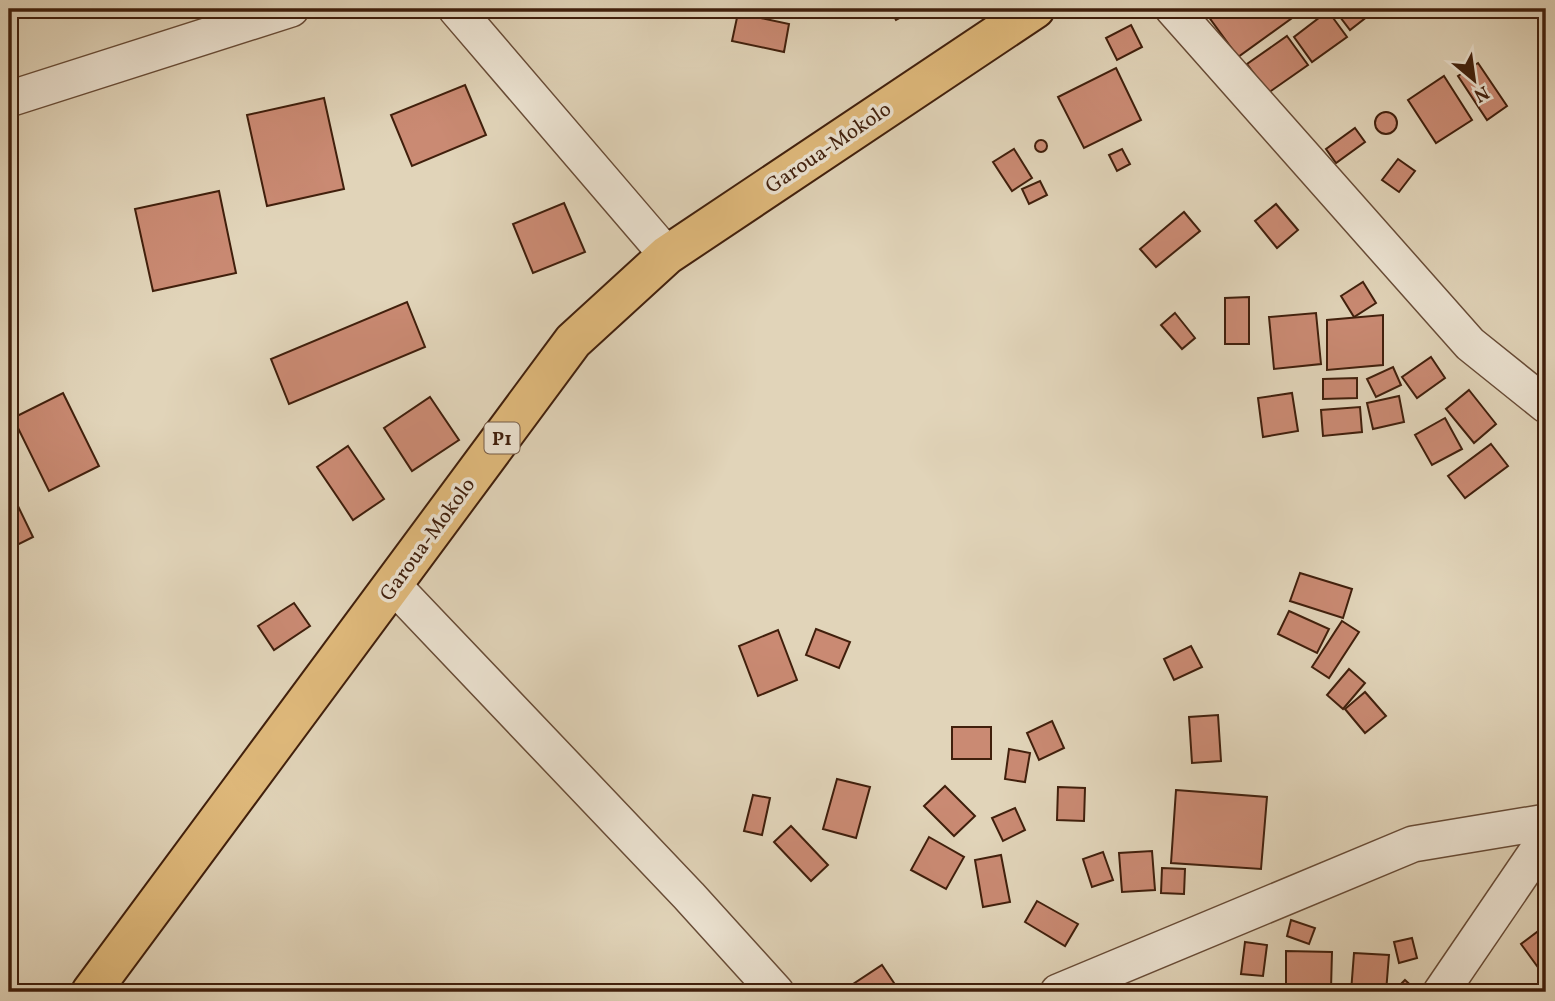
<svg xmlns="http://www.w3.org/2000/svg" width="1555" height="1001" viewBox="0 0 1555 1001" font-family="Vollkorn,serif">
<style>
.building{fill:#ca8a73;stroke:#401f0c;stroke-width:2}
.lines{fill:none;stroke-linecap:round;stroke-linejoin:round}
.minor-casing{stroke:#684c37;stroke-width:38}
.primary-casing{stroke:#401f0c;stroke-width:42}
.minor{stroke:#ece3d2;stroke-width:35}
.primary{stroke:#e0ba7c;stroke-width:38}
.labels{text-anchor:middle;stroke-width:7;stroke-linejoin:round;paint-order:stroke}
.shield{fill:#ece3d2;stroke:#745a47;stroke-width:2}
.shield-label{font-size:19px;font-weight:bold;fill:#401f0c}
.street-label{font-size:21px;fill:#401f0c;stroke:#ece3d2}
</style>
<rect width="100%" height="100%" fill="#e1d4b9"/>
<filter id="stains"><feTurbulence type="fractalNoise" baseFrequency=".00286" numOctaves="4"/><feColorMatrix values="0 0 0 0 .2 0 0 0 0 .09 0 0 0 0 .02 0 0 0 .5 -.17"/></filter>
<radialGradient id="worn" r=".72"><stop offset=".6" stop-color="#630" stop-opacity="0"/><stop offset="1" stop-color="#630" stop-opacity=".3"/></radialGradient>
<g class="building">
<polygon points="803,9 821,9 821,10 819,15 813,17 808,16"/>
<polygon points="890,9 916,9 896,20"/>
<polygon points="1203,9 1296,9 1299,13 1238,57"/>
<polygon points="1334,9 1377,9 1350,30"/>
<polygon points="1328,11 1347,37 1312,62 1294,37"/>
<polygon points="738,13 789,24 784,52 732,41"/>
<polygon points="1131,25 1142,47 1117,60 1106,38"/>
<polygon points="1287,36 1308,65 1268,93 1247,64"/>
<polygon points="1478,63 1507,106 1487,120 1458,76"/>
<polygon points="1116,68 1141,120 1084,148 1058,97"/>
<polygon points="1444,76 1472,120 1436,143 1408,100"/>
<polygon points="465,85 486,135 412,166 391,115"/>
<polygon points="324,98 344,189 267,206 247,115"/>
<circle cx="1386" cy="123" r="11"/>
<polygon points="1355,128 1365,142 1336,163 1326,149"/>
<circle cx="1041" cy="146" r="6"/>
<polygon points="1014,149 1032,178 1012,191 993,162"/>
<polygon points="1122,149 1130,164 1117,171 1109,155"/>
<polygon points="1398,159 1415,171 1399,192 1382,180"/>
<polygon points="1040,181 1047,195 1029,204 1022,189"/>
<polygon points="219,191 236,273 153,291 135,209"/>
<polygon points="564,203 585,252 533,273 513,224"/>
<polygon points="1276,204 1298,230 1277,248 1255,221"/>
<polygon points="1184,212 1200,231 1156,267 1140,249"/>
<polygon points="9,223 17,245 9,248"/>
<polygon points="1363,282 1376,303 1354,317 1341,296"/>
<polygon points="1249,297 1249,344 1225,344 1225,298"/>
<polygon points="407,302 425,347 289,404 271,359"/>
<polygon points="1175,313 1195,338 1182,349 1161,325"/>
<polygon points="1316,313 1321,364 1274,369 1269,317"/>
<polygon points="1383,315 1383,365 1327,370 1327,320"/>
<polygon points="1431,357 1445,378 1417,398 1402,377"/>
<polygon points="1393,367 1401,385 1376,397 1367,379"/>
<polygon points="1357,378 1357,398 1323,399 1323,379"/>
<polygon points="1469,390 1496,424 1474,443 1446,409"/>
<polygon points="63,393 99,466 49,491 13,418"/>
<polygon points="1292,393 1298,431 1263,437 1258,398"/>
<polygon points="1399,396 1404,422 1373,429 1367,403"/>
<polygon points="430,397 459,440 412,471 384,428"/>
<polygon points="1360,407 1362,432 1323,436 1321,410"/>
<polygon points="1445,418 1462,449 1432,465 1415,435"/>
<polygon points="1491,444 1508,466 1465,498 1448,476"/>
<polygon points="348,446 384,499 353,520 317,467"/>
<polygon points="16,502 33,537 9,549 9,505"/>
<polygon points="1300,573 1352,589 1343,618 1290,601"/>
<polygon points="294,603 310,626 274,650 258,626"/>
<polygon points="1289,611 1329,629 1317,653 1278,634"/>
<polygon points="1342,621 1359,632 1329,678 1312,667"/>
<polygon points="816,629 850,642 839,668 806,655"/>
<polygon points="778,630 797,680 758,696 739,646"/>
<polygon points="1191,646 1202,667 1174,680 1164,659"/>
<polygon points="1349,669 1365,683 1343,709 1327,695"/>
<polygon points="1365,692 1386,716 1365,733 1345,709"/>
<polygon points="1218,715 1221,761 1192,763 1189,717"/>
<polygon points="1052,721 1064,748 1039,760 1027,733"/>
<rect x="952" y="727" width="39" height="32"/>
<polygon points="1009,749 1030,753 1025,782 1005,779"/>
<polygon points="837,779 870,787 856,838 823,829"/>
<polygon points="945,786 975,816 954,836 924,806"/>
<polygon points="1058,787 1085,788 1084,821 1057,820"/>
<polygon points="1176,790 1267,797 1261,869 1171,863"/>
<polygon points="753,795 770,798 762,835 744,831"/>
<polygon points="1015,808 1025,830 1003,841 992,818"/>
<polygon points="791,826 828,865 811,881 774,842"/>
<polygon points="929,837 964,857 946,889 911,870"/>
<polygon points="1152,851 1155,890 1122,892 1119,853"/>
<polygon points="1103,852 1113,880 1092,887 1083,859"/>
<polygon points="1001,855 1010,902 983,907 975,860"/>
<polygon points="1162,868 1185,869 1184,894 1161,893"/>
<polygon points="1037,901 1078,924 1065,946 1025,922"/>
<polygon points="1291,920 1315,928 1309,944 1287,936"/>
<polygon points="1541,929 1546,936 1545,977 1521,944"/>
<polygon points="1412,938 1417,958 1399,963 1394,942"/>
<polygon points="1245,942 1267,945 1263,976 1241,974"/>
<polygon points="1286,951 1332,952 1331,989 1286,989"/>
<polygon points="1354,953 1389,955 1386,992 1351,992"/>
<polygon points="882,965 900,992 841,992"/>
<polygon points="1405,980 1418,992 1393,992"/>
</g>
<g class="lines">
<defs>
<g id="minor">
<polyline points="456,9 667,255"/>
<polyline points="1173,9 1470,344 1546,405"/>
<polyline points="9,99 291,9"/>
<polyline points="393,585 689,896 776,992"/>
<polyline points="1058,992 1413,844 1546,822"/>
<polyline points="1441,992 1546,838"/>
</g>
<polyline id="primary" points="91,992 573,341 667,255 1035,9"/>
</defs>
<use href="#minor" class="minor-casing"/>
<use href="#primary" class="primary-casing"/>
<use href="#minor" class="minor"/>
<use href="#primary" class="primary"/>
</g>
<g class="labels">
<rect class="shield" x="484.5" y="422.5" width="35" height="31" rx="5"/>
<g class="shield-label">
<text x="502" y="445">P1</text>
</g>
<g class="street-label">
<text transform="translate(828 147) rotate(-34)" y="7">Garoua-Mokolo</text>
<text transform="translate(427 539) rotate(-54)" y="7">Garoua-Mokolo</text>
</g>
</g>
<rect width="1555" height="1001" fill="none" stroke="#e1d4b9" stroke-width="35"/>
<rect x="10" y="10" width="1534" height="980" fill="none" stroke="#401f0c" stroke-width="3.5"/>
<rect x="18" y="18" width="1520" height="966" fill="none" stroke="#401f0c" stroke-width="2"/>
<g transform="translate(1474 80) rotate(151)" stroke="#ece3d2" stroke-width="5" paint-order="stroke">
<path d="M0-5L12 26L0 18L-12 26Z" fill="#401f0c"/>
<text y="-10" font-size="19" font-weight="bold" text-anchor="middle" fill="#401f0c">N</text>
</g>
<rect width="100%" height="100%" filter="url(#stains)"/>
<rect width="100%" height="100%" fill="url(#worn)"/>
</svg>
